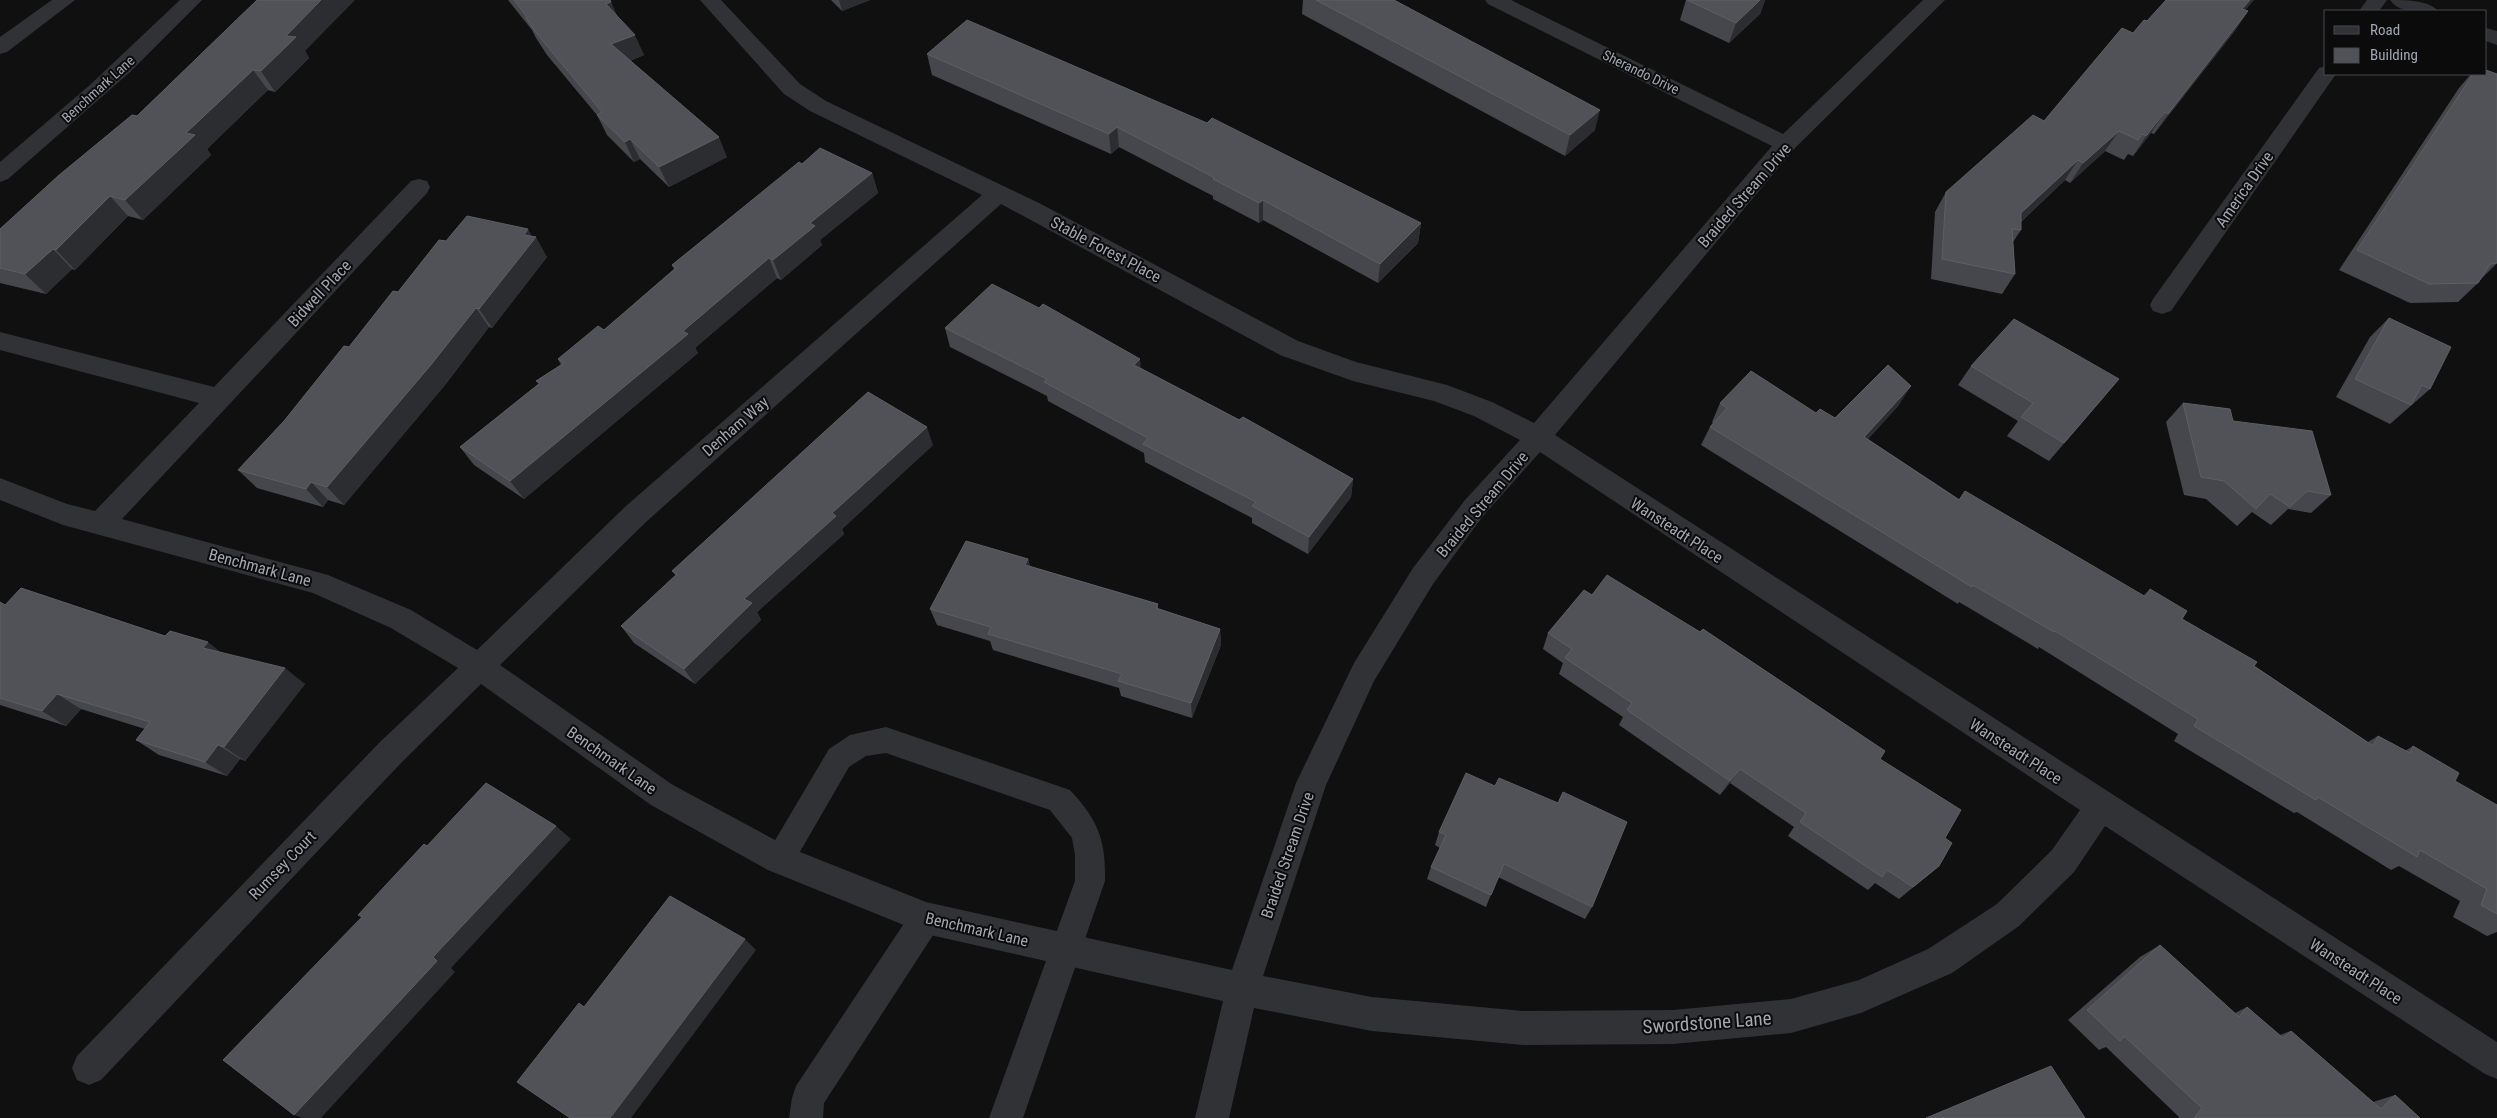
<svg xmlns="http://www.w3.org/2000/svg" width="2497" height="1118" viewBox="0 0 2497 1118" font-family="'Roboto Condensed',sans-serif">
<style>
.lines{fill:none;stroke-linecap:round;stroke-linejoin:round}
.service{fill:#313236;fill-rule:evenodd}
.minor{fill:#313236;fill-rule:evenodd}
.wall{fill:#46474c}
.shaded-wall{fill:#2c2d30}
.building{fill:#505257;stroke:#5d5f65}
.labels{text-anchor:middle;stroke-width:4;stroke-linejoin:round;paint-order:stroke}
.far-street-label{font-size:14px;fill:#a2a7b2;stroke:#0b0b0c}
.street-label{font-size:16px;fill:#a2a7b2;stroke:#0b0b0c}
.near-street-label{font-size:19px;fill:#a2a7b2;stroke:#0b0b0c}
</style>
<rect width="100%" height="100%" fill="#101011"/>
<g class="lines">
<g class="service">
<path d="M886,727L1070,790C1098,820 1106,840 1105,881L1023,1118H989L1075,881V855L1072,838L1050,810L886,753L866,756L849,767L790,869L779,873L768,869L764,859L829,749L850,735Z"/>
<polygon points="926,903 937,907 941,918 937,929 824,1103 823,1118 789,1118 792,1098 796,1086 915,907"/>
</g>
<g class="minor">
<polygon points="52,0 75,0 7,52 0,54 0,37"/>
<polygon points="180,0 202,0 130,72 8,179 0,182 0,162 91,84"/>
<path d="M700,0H721L800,84L826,101L1041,204L1298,341L1356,362L1447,385L1492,402L1534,423L1772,146L1488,4L1485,0H1511L1783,134L1923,0H1945L1794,149L1555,435L2497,1042V1079L2485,1074L2105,826L2074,872L2019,926L1952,973L1861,1013L1791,1033L1673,1044L1523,1045L1372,1031L1254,1008L1229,1118H1195L1223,1001L926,934L768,870L651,805L481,684L401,763L101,1080L89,1085L77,1080L72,1068L77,1056L379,743L458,668L391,628L313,593L63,525L0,500V478L67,504L95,511L199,403L0,350V332L214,387L411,181L419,179L427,181L430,187L427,193L122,519L328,575L411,610L477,650L626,506L982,195L810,111L784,94ZM1001,204L1280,355L1353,381L1434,401L1474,416L1520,440L1465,500L1413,568L1354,663L1296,783L1232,970L926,902L790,848L673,785L500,665L646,522ZM1540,452L2080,810L2052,850L1997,904L1928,949L1859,980L1791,999L1673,1010L1523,1011L1372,997L1263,976L1326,785L1374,681L1433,584L1483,516Z"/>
<polygon points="2367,0 2387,0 2379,11 2359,11"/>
<path d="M2390,0C2405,0 2429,0 2438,11C2423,12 2399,14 2390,0Z"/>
<polygon points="2486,28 2497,31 2497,45 2486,41"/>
<polygon points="2326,66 2326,74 2336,74 2171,311 2162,314 2153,311 2150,305 2153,299 2319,68"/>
</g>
</g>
<g class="wall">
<polygon points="257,0 305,51 309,58 275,92 268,90 207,149 211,155 143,220 128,216 75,270 72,269 46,294 0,283 0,229 137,116"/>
<polygon points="508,0 610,0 617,16 644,55 630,61 727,157 669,187 640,159 634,162 607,135 597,115 547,55 536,38 532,30"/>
<polygon points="831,0 870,0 842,11"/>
<polygon points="1303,0 1394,0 1595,130 1565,156 1302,14"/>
<polygon points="1686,0 1765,0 1760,14 1729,43 1680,20"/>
<polygon points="2254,0 2245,10 2248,11 2234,32 2154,134 2151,133 2133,156 2128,154 2124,160 2105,151 2070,183 2065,180 2021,222 2021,230 2013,242 2015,274 2002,294 1931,279 1935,212 1946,192 2044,121 2133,33 2147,21"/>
<polygon points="927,54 1421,223 1418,243 1378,283 1263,220 1259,223 1213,199 1213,196 1119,147 1111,154 932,75"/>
<polygon points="2471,74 2486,74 2497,263 2482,278 2478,283 2458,302 2410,303 2339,270 2459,88"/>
<polygon points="802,164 872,173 878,193 820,240 822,245 781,280 777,278 695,348 698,353 524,499 474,465 460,447 539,384 536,381 561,365 558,359 604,330 674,269 672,265"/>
<polygon points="532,237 547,257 492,328 489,327 445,385 344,505 328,500 323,507 257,488 238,470 284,421 398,292 446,241"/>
<polygon points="2389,318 2430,389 2390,424 2336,397 2370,337"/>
<polygon points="945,328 1141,368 1353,479 1351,497 1308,554 1252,523 1252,518 1145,462 1144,453 1048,401 1047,396 950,347"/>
<polygon points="1971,366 2104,397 2049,461 2007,436 2018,421 1958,385"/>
<polygon points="1720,403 1816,413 1835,418 1899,405 1868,439 1959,499 2143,596 2150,589 2182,619 2254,666 2368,742 2378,736 2405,751 2413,746 2455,781 2497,805 2497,932 2487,936 2453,917 2460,901 2399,866 2391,870 2297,812 2294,813 2174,741 2178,734 2039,647 2038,649 1959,602 1958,604 1701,445 1710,427 1713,423 1712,422"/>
<polygon points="2183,403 2233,421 2331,495 2311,513 2288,509 2271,525 2252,512 2237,526 2206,499 2184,495 2166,422"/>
<polygon points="933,445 842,529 844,534 757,612 761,620 695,684 634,643 621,626 676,576 672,571"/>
<polygon points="1028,559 1030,566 1158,604 1158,609 1220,629 1221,645 1192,718 1121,696 1119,688 993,650 990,641 937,625 930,609"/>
<polygon points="1592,595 1880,759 1945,838 1939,866 1899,899 1875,883 1868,890 1788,836 1794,827 1730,783 1720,795 1619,725 1623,717 1559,674 1563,663 1543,649 1548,633"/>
<polygon points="0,602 5,605 165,636 221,653 305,684 245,761 240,759 227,776 159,755 136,740 145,729 81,709 66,726 0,705"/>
<polygon points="1439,832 1592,907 1585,919 1498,877 1486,907 1427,879 1431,867 1440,848 1435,845"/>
<polygon points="2160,945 2235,1013 2247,1007 2280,1035 2291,1031 2373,1102 2395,1095 2420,1118 2178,1118 2179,1117 2106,1047 2099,1050 2068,1020 2140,957"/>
</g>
<g class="shaded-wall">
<polygon points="321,0 355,0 305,51 309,58 275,92 261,71 286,36"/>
<polygon points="839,0 870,0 842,11"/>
<polygon points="1760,0 1765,0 1760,14 1729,43 1736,23"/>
<polygon points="2250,0 2254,0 2228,29 2242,9"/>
<polygon points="611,2 620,22 606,4"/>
<polygon points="2248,11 2234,32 2154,134 2168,114"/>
<polygon points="635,35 644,55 620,65 611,44"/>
<polygon points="253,70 268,90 207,149 211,155 143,220 125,200 186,133"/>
<polygon points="1600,110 1595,130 1565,156 1570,135"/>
<polygon points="2165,112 2151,133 2133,156 2146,136"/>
<polygon points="1117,127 1119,147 1111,154 1109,134"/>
<polygon points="2119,131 2105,151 2070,183 2083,163"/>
<polygon points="719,137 727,157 669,187 659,167"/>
<polygon points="630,139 640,159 634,162 625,142"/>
<polygon points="2078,160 2065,180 2013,229 2021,213"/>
<polygon points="872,173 878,193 820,240 822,245 781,280 773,260 810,223"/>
<polygon points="110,196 128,216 75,270 56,250"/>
<polygon points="1263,200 1263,220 1259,223 1259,203"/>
<polygon points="1421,223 1418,243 1378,283 1380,264"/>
<polygon points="528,229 534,240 536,237 547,257 492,328 479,309 524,235"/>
<polygon points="53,249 72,269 46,294 25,274"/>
<polygon points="769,258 777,278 695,348 698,353 524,499 510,481 683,331"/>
<polygon points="476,308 489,327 445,385 344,505 327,487"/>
<polygon points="1140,359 1142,378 1134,365"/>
<polygon points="2119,379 2104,397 2049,461 2064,443"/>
<polygon points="1911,386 1899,405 1853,455 1864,437"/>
<polygon points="927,427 933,445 842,529 844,534 757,612 761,620 695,684 684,669 744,599 832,513"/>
<polygon points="1353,479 1351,497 1308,554 1309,537"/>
<polygon points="311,482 328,500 323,507 306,489"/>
<polygon points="1028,559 1032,576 1025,565"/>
<polygon points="1220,629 1221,645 1192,718 1191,703"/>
<polygon points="208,642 228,658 203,648"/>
<polygon points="285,668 305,684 245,761 224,747"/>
<polygon points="57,694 81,709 66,726 42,711"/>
<polygon points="218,745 240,759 227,776 205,762"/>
<polygon points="1740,769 1730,783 1720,795 1730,781"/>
<polygon points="556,826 571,839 451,968 455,972 321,1118 303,1118 294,1115 433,957"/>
<polygon points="745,939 756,950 631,1118 610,1118"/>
</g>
<g class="building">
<polygon points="257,0 321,0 286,36 296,37 261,71 253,70 186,133 195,135 125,200 110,196 56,250 53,249 25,274 0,268 0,229 58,176 132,115 137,116"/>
<polygon points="514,0 610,0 611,2 606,4 635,35 611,44 719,137 659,167 630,139 625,142 597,115 602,112 537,34 526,18 527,17"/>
<polygon points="1316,0 1394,0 1600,110 1570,135"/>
<polygon points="1687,0 1760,0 1736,23"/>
<polygon points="2166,0 2250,0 2242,9 2248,11 2168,114 2165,112 2146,136 2142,134 2138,140 2119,131 2083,163 2078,160 2021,213 2021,230 2012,229 2015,274 1942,259 1946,192 2033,115 2044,121 2122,28 2133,33 2144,20 2147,21"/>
<polygon points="967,20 1207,123 1212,118 1421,223 1380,264 1263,200 1259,203 1213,179 1215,178 1117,127 1109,134 927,54"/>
<polygon points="2486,70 2497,74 2497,263 2490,264 2478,283 2429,284 2357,250 2473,74 2486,74"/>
<polygon points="820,148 872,173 810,223 815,226 773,260 769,258 683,331 688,334 510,481 460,447 540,383 536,381 564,363 558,359 598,326 604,330 676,268 672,265 799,162 802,164"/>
<polygon points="467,216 528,229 524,235 536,237 479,309 476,308 430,366 327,487 311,482 306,489 238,470 284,421 344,346 349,347 393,291 398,292 439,240 446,241"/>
<polygon points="992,284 1039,308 1043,304 1140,359 1134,365 1239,420 1243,417 1353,479 1309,537 1252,506 1256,502 1143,444 1148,438 1044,382 1047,379 945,328"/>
<polygon points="2389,318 2451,347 2430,389 2422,385 2411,405 2355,379"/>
<polygon points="2014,319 2119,379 2064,443 2021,417 2033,403 1971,366"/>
<polygon points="1888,365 1911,386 1864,437 1959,500 1965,491 2146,597 2150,589 2187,611 2182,619 2257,662 2254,666 2373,746 2378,736 2410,753 2413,746 2459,773 2455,781 2497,805 2497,914 2481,905 2487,889 2420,850 2417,857 2318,797 2316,800 2194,726 2198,719 2055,631 2054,632 1973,585 1972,587 1710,427 1727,408 1720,403 1751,371 1816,413 1820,409 1835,418"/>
<polygon points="868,392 927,427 832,513 836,516 744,599 752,603 684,669 621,626 677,574 672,571"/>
<polygon points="2183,403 2230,409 2233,421 2312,431 2331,495 2307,491 2290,507 2270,494 2256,509 2224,481 2201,477"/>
<polygon points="966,541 1028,559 1025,565 1158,604 1156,608 1220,629 1191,703 1118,681 1122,674 988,634 991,627 930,609"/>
<polygon points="1607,575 1700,632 1703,629 1885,751 1880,759 1961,810 1945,838 1952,843 1939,866 1913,887 1887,870 1882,877 1800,822 1806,813 1740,769 1730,781 1627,710 1632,703 1565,658 1572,649 1548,633 1584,590 1592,595"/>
<polygon points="21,588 165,636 170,631 208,642 203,648 285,668 224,747 218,745 205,762 136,740 150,722 57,694 42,711 0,698 0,602 5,605"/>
<polygon points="1466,773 1495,786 1499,778 1558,803 1563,792 1627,822 1592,907 1504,864 1491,895 1431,867 1446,835 1439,832"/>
<polygon points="486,783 556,826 433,957 437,961 294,1115 223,1060 362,917 358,915 424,844 427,846"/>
<polygon points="670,896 745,939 610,1118 570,1118 517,1082 579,1003 584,1007"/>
<polygon points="2160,945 2239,1017 2247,1007 2283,1038 2291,1031 2381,1109 2395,1095 2420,1118 2194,1118 2202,1108 2124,1036 2120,1041 2087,1010"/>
<polygon points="2051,1066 2085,1118 1926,1118"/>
</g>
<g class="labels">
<g class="far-street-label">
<text transform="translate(1641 72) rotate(26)" y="5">Sherando Drive</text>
<text transform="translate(98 89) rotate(-42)" y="5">Benchmark Lane</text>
</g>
<g class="street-label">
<text transform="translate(2244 189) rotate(-55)" y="6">America Drive</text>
<text transform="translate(1744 195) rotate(-49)" y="6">Braided Stream Drive</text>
<text transform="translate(1106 249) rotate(28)" y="6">Stable Forest Place</text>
<text transform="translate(319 293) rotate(-47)" y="6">Bidwell Place</text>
<text transform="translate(735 426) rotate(-41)" y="6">Denham Way</text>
<text transform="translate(1482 504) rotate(-50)" y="6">Braided Stream Drive</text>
<text transform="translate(1677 530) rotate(33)" y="6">Wansteadt Place</text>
<text transform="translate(260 567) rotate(15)" y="6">Benchmark Lane</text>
<text transform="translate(2016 751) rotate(33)" y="6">Wansteadt Place</text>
<text transform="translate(612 760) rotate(35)" y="6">Benchmark Lane</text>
<text transform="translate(1287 855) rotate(-71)" y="6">Braided Stream Drive</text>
<text transform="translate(282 865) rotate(-46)" y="6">Rumsey Court</text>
<text transform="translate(977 929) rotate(13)" y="6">Benchmark Lane</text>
<text transform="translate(2356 971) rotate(33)" y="6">Wansteadt Place</text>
</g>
<g class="near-street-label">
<text transform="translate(1707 1022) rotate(-4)" y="7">Swordstone Lane</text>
</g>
</g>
<rect x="2324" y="10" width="162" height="65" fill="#0b0b0c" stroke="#47494e"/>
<rect x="2334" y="26" width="25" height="8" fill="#313236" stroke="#47494e"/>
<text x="2370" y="35" font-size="15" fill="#a2a7b2">Road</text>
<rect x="2334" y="48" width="25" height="15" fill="#505257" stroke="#47494e"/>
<text x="2370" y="60" font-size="15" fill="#a2a7b2">Building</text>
</svg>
